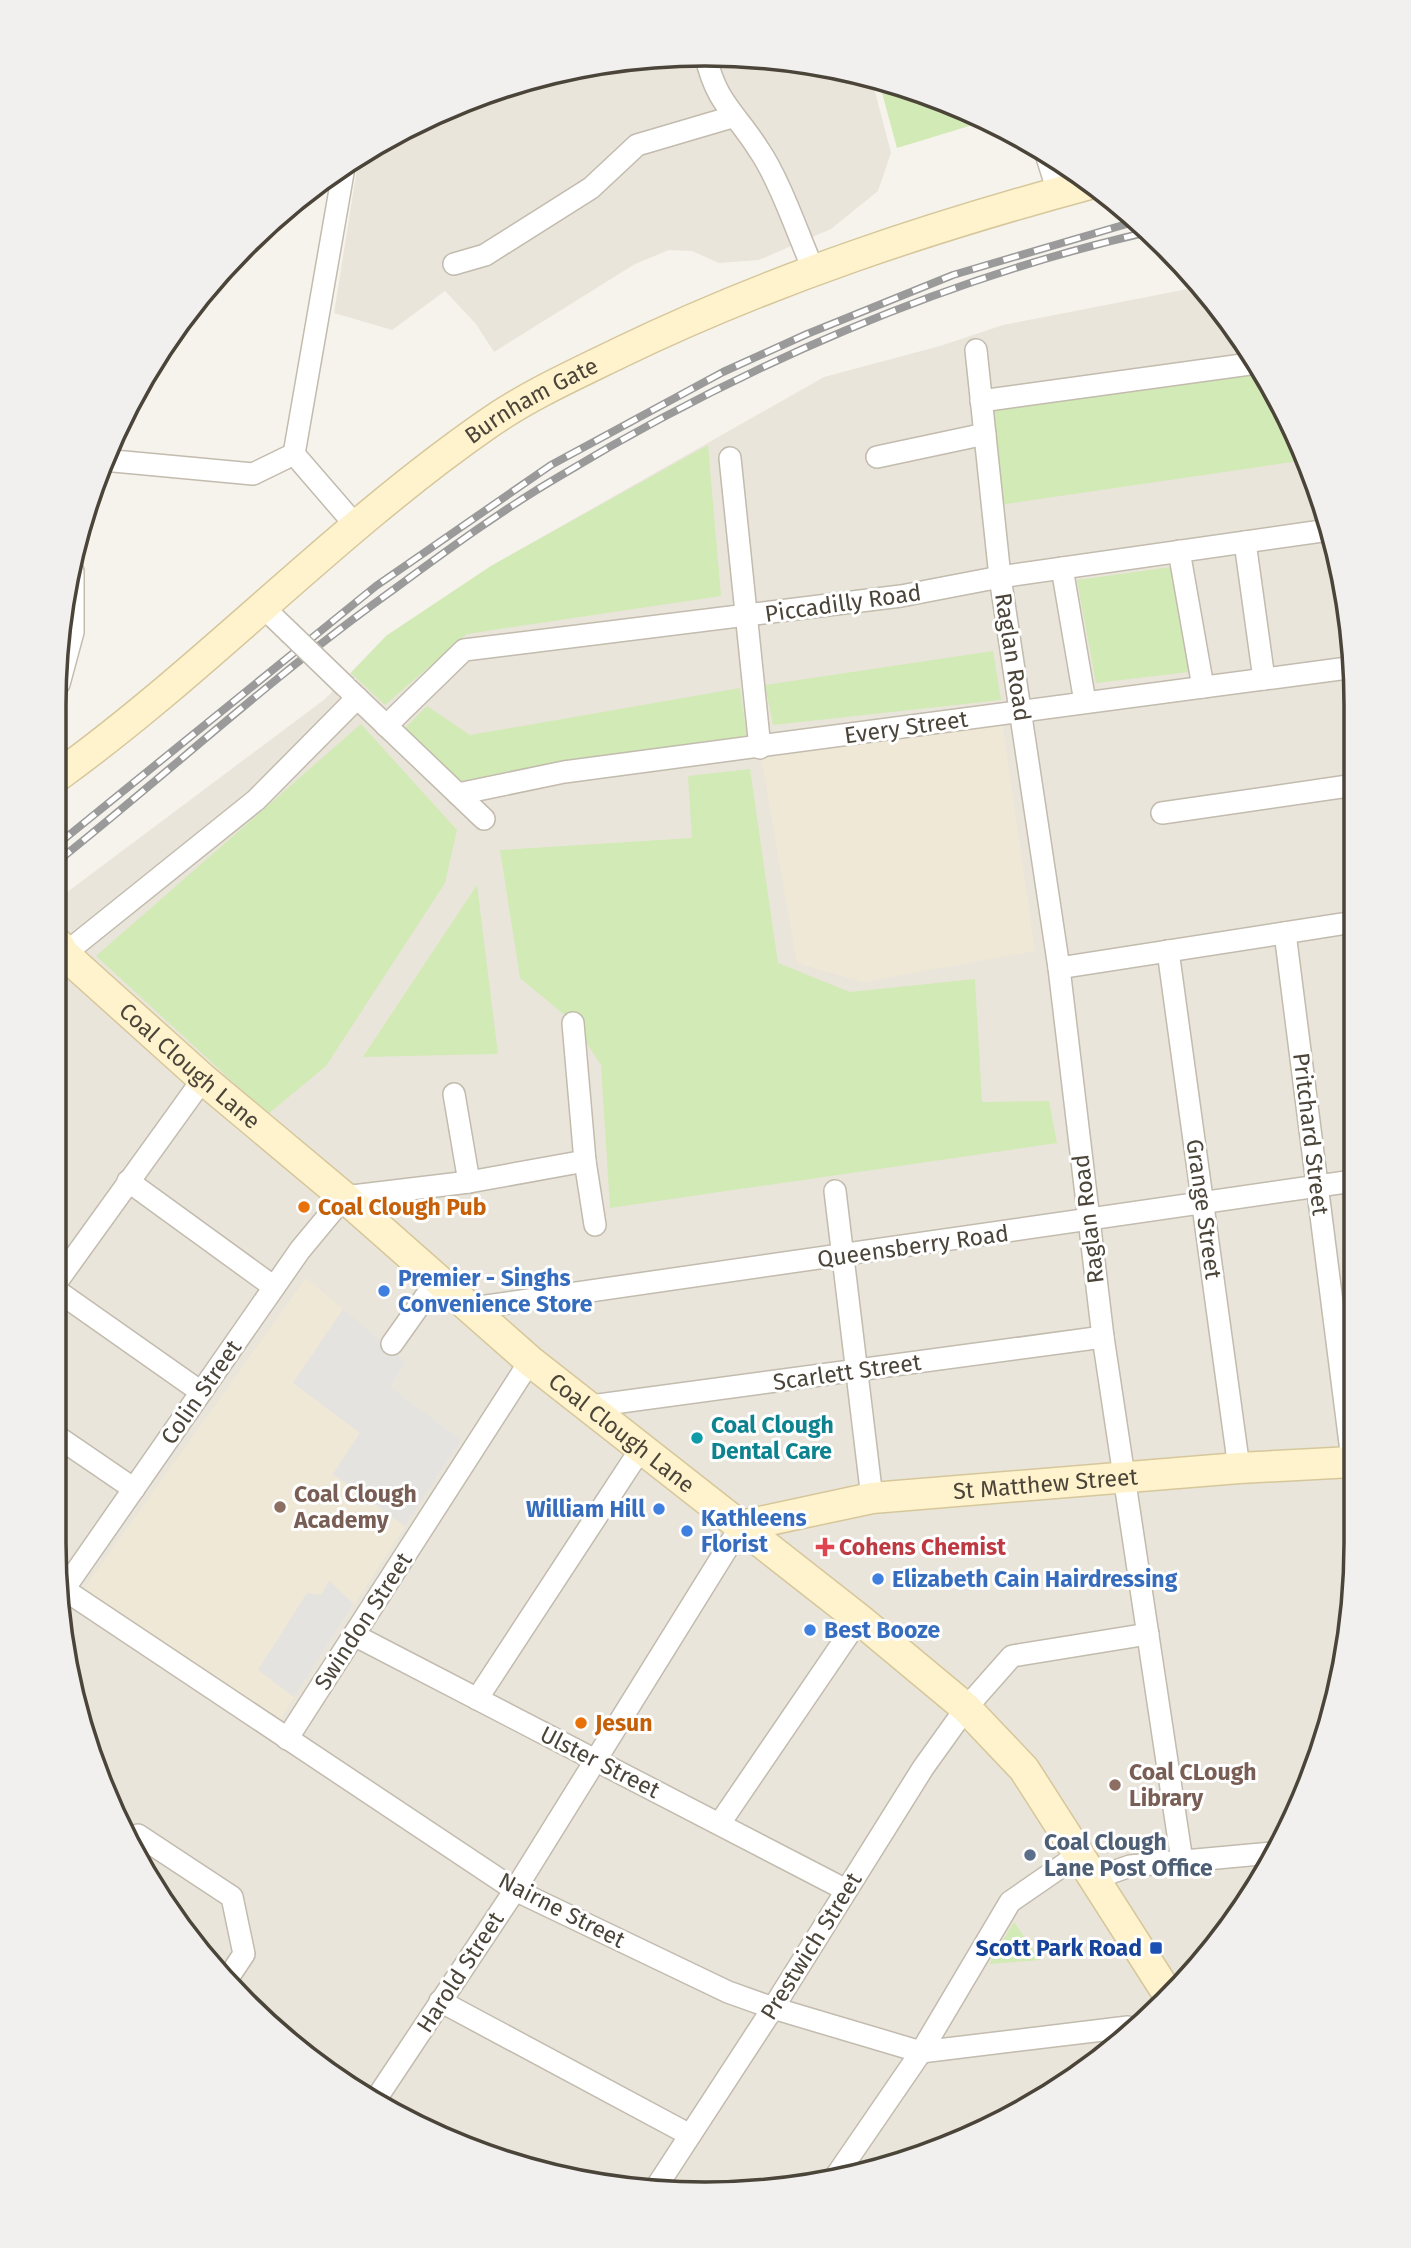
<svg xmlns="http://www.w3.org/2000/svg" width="1411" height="2248" viewBox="0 0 1411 2248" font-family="'Fira Sans',sans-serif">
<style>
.residential{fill:#eae5da}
.education{fill:#efe8d6}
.green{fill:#d2eab5}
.parking{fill:#e5e3e0}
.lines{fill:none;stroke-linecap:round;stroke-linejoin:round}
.street-casing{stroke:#c2bbae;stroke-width:24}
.secondary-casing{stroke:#d6c79b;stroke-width:33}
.street{stroke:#fff;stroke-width:21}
.secondary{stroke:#fff3cd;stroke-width:30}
.rail-casing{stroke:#9a9a9a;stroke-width:8}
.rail{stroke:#fff;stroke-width:5;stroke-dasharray:16;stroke-linecap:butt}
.street-bridge-casing{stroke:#c2bbae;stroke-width:24;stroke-linecap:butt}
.street-bridge{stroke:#fff;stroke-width:21}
.food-dot{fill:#e8710a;stroke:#fff;stroke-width:2.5}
.shop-dot{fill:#3f7fe0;stroke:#fff;stroke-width:2.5}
.culture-dot{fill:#0f9aa8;stroke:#fff;stroke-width:2.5}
.education-dot{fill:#8d6e63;stroke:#fff;stroke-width:2.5}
.health-dot{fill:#e0444e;stroke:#fff;stroke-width:2.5}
.service-dot{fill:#5c6f8a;stroke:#fff;stroke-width:2.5}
.transit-dot{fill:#1a4fb4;stroke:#fff;stroke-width:2.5}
.labels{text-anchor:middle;stroke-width:6;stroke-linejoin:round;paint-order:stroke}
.street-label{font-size:23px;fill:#4b4439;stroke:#fff}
.food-label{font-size:23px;font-weight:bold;fill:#c56008;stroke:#fff;text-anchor:start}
.shop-label{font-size:23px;font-weight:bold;fill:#366cbe;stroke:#fff;text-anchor:start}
.culture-label{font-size:23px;font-weight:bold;fill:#0d838f;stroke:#fff;text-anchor:start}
.education-label{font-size:23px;font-weight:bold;fill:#785e54;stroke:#fff;text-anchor:start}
.health-label{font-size:23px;font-weight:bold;fill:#be3a42;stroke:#fff;text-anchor:start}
.service-label{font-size:23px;font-weight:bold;fill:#4e5e75;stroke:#fff;text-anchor:start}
.transit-label{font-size:23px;font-weight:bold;fill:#164399;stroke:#fff;text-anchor:end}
.rim{fill:none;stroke:#4b4439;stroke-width:3.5}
</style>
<rect width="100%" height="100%" fill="#f6f3ec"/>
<g class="residential">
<polygon points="748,56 871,76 891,153 878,191 831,229 759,260 719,263 692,251 669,250 635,264 494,352 476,324 445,291 392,330 334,313 359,156 380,141 497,89 621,60"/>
<polygon points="1203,286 1270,380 1322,497 1355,663 1351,1627 1307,1792 1222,1939 1067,2084 874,2171 705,2194 496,2159 309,2059 164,1905 89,1751 54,1542 58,899 325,699 386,636 491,566 824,377 940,346 1003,325"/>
</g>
<g class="education">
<polygon points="1002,721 1035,951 863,982 797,963 761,756"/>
<polygon points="306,1278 406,1362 390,1387 461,1440 277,1724 83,1590"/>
</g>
<g class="green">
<polygon points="878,78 989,120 897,148"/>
<polygon points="1259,366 1270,380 1306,460 999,505 985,404"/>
<polygon points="708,445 721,596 467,634 385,705 351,673 386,636 491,566"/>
<polygon points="1171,567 1189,672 1096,683 1077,580"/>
<polygon points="993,651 1001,700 773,725 765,685"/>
<polygon points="740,688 747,737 459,782 403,730 427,706 470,735"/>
<polygon points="361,724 457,830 445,883 326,1066 268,1114 96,956"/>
<polygon points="750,769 778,963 850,992 975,979 982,1102 1049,1101 1057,1143 610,1208 601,1065 573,1022 520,978 500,850 692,838 688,776"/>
<polygon points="477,885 498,1054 363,1057"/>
<polygon points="1014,1922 1040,1960 989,1964"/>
</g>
<g class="parking">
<polygon points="343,1309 406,1362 390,1387 461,1440 405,1526 333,1474 360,1433 293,1383"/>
<polygon points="329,1581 354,1604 294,1697 258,1670 307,1593 321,1595"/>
</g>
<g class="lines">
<defs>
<g id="street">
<path d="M706,57C716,103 736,113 759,150C779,179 798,234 813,269"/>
<polyline points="1046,154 1058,192"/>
<polyline points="454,264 485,255 591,188 637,145 732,117"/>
<polyline points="976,350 1000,577 1059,968 1103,1337 1182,1861"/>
<polyline points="981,401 1257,363"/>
<polyline points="294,454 344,167"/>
<polyline points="877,457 985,434"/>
<polyline points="730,458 760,748"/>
<polyline points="103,460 253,474 294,454 357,527"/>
<polyline points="1245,542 1264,679"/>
<polyline points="1179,551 1203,687"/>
<polyline points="1062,568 1085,702"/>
<polyline points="264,608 289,632"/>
<polyline points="59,684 73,632 73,571"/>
<polyline points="349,690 484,819"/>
<polyline points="386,726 464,650 901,596 1000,577 1329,530"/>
<polyline points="458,794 564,772 1355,667"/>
<polyline points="1162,813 1355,785"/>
<polyline points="1285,933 1352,1459"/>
<polyline points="1168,951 1239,1468"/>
<polyline points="58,959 256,800 357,698"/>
<polyline points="1059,968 1354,922"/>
<polyline points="573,1023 585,1161 595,1225"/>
<polyline points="454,1094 469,1182"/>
<polyline points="128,1181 274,1287"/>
<polyline points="835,1191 872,1498"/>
<polyline points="56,1283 203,1079"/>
<polyline points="56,1290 201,1392"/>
<polyline points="472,1308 1353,1181"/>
<polyline points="392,1344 438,1279"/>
<polyline points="591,1406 1103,1337"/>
<polyline points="55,1435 134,1489"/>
<polyline points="62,1588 515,1890 728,1992 773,2008 921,2052 1128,2027"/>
<polyline points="62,1592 300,1250 344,1197 469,1182 585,1161"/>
<polyline points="354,1635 846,1890"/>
<polyline points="477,1699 640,1450"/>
<polyline points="287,1739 530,1361"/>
<polyline points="720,1823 859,1619"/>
<polyline points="138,1835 232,1897 244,1954 230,1975"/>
<polyline points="1093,1879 1130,1866 1272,1853"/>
<polyline points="440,2001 690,2135"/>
<polyline points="378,2096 515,1890 741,1526"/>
<polyline points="836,2176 921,2052 1010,1902 1078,1855"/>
<polyline points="657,2186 773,2008 923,1768 966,1708 1012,1656 1148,1634"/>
</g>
<g id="secondary">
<path id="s1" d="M59,775C208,667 335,530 486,425C527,396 574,375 619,353C772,279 930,227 1093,183"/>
<path id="s2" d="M58,944L64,954L203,1079L344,1197L530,1361L859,1619L966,1708L1024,1769L1166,1991"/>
<path id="s3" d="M741,1526L872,1498L1239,1468L1352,1462"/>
</g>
</defs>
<use href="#street" class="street-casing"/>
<use href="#secondary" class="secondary-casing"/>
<use href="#street" class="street"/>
<use href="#secondary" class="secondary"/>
<defs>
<g id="rail">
<polyline points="58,844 376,586 551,465 723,372 807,334 953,275 1137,221"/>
<path d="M58,861C168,773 272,677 386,595C442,554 500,511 560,476C741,367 942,279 1148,232"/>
</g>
</defs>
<use href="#rail" class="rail-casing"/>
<use href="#rail" class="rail"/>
<defs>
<polyline id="street-bridge" points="289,632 346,687"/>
</defs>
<use href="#street-bridge" class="street-bridge-casing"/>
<use href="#street-bridge" class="street-bridge"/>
</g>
<g class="food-dot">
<circle cx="304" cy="1207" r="7"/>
<circle cx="581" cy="1723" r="7"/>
</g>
<g class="shop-dot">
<circle cx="384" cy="1291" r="7"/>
<circle cx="659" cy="1509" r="7"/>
<circle cx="687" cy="1531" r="7"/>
<circle cx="878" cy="1579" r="7"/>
<circle cx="810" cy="1630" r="7"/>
</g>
<circle class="culture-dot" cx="697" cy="1438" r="7"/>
<g class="education-dot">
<circle cx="280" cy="1507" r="7"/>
<circle cx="1115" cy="1785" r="7"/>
</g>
<path class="health-dot" d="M821.5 1536.5h7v7h7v7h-7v7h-7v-7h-7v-7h7z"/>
<circle class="service-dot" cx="1030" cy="1855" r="7"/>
<rect class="transit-dot" x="1149" y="1941" width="14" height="14" rx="3.5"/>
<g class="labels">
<g class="street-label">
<text dy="8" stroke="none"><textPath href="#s1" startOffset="604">Burnham Gate</textPath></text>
<text transform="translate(843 603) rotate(-8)" y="8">Piccadilly Road</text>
<text transform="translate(1013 657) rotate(81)" y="8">Raglan Road</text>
<text transform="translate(906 727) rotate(-8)" y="8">Every Street</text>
<text dy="8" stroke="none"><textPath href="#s2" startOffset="180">Coal Clough Lane</textPath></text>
<text transform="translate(1311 1134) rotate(83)" y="8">Pritchard Street</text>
<text transform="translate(1204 1209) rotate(82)" y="8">Grange Street</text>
<text transform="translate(1088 1219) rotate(-97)" y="8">Raglan Road</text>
<text transform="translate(913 1246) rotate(-8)" y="8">Queensberry Road</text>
<text transform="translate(847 1372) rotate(-8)" y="8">Scarlett Street</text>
<text transform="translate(201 1392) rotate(-55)" y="8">Colin Street</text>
<text dy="8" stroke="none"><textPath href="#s2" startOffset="747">Coal Clough Lane</textPath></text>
<text dy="8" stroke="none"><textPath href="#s3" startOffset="308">St Matthew Street</textPath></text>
<text transform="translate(363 1621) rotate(-57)" y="8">Swindon Street</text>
<text transform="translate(600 1762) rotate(27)" y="8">Ulster Street</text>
<text transform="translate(562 1910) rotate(27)" y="8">Nairne Street</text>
<text transform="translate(811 1946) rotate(-58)" y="8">Prestwich Street</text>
<text transform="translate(460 1972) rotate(-57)" y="8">Harold Street</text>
</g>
<g class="food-label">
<text x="318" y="1215">Coal Clough Pub</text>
<text x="595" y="1731">Jesun</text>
</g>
<g class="shop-label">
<text x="398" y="1286">Premier - Singhs<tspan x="398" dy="26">Convenience Store</tspan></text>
<text x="645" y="1517" text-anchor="end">William Hill</text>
<text x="701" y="1526">Kathleens<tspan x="701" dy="26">Florist</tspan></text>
<text x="892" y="1587">Elizabeth Cain Hairdressing</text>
<text x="824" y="1638">Best Booze</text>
</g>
<g class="culture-label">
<text x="711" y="1433">Coal Clough<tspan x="711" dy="26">Dental Care</tspan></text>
</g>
<g class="education-label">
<text x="294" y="1502">Coal Clough<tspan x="294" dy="26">Academy</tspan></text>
<text x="1129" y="1780">Coal CLough<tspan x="1129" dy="26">Library</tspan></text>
</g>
<g class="health-label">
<text x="839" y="1555">Cohens Chemist</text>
</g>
<g class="service-label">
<text x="1044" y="1850">Coal Clough<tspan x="1044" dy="26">Lane Post Office</tspan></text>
</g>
<g class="transit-label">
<text x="1142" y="1956">Scott Park Road</text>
</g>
</g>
<path d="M0 0H1411V2248H0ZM705 66H705A639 639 0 0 1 1344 705V1543A639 639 0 0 1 705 2182H705A639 639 0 0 1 66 1543V705A639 639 0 0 1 705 66Z" fill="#f1f0ef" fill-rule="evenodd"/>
<path class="rim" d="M705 66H705A639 639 0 0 1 1344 705V1543A639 639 0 0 1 705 2182H705A639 639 0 0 1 66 1543V705A639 639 0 0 1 705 66Z"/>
</svg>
